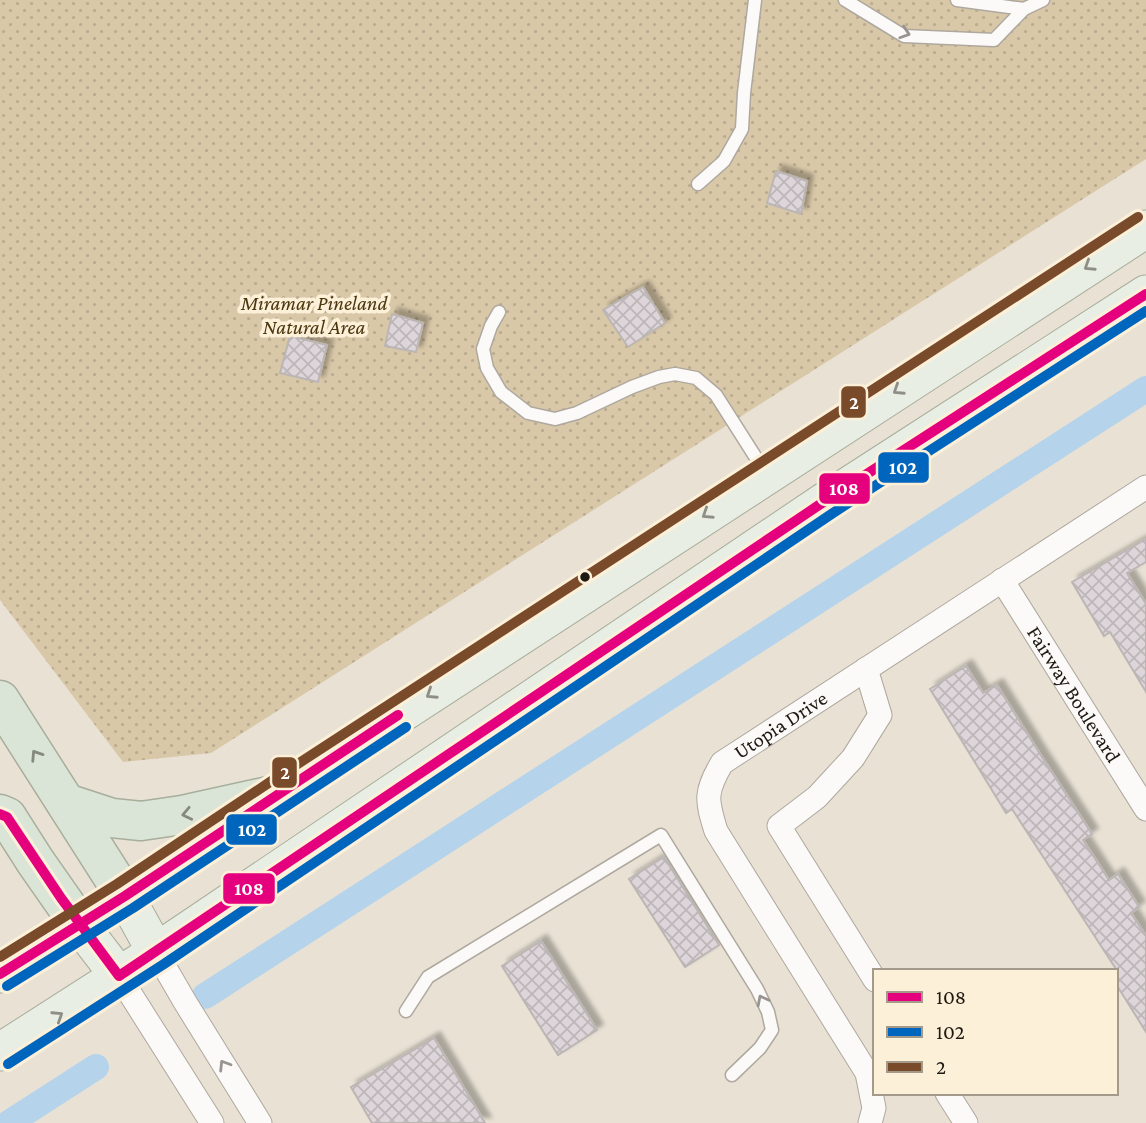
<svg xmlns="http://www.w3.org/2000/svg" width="1146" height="1123" viewBox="0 0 1146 1123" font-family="'Crimson Pro',serif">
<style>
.park{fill:url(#park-dots)}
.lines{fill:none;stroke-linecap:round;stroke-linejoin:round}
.canal{stroke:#b5d4ec;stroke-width:26}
.building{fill:url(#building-cross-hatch);stroke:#bbb6b4;stroke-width:2;filter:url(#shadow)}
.service-casing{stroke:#aea89e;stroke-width:15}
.minor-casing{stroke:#aea89e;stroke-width:25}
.primary-casing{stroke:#a7ae9b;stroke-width:39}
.motorway-casing{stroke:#a7ae9b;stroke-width:41}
.service{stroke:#fcfaf9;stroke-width:12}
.minor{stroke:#fcfaf9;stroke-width:23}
.primary{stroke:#e9eee4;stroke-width:37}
.motorway{stroke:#dbe5d7;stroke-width:38}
.bus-1-casing{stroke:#fdf0d9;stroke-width:16}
.bus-2-casing{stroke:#fdf0d9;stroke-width:16}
.bus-3-casing{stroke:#fdf0d9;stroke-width:16}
.bus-1{stroke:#e5007d;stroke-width:10}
.bus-2{stroke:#0065bd;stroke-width:10}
.bus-3{stroke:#7a4b2a;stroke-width:10}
.oneway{stroke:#989591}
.oneway2{stroke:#8e8e85}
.oneway3{stroke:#86897e}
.bus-dot{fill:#1e1911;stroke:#fdf0d9;stroke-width:2.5}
.labels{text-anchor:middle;stroke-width:7;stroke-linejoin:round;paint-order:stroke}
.park-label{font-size:21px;font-style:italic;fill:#4b370e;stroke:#fdf0d9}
.street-label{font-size:21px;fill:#1e1911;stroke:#fdf0d9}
.line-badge{stroke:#fdf0d9;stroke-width:2.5}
.badge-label{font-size:19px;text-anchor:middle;font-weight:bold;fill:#fff}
</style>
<defs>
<pattern id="park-dots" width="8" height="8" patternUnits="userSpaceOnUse" patternTransform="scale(1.75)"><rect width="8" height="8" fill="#d9c8a8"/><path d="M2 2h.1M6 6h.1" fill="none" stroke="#baab90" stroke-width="1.8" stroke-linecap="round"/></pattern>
<pattern id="building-cross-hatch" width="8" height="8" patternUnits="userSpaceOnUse" patternTransform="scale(1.75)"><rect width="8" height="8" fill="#ddd5d9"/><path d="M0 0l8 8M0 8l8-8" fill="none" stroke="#bdb6b9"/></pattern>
<filter id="shadow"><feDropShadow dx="6" dy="-6" stdDeviation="2" flood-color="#0004"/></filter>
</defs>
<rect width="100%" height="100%" fill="#e8e1d4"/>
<polygon class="park" points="0,0 1146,0 1146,159 211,753 123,762 0,600"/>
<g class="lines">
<g class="canal">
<polyline points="205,996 1146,389"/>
<polyline points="9,1123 96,1067"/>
</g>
</g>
<g class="building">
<polygon points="776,171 807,181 801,214 767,203"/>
<polygon points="643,287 665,323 628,347 603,310"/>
<polygon points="392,314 423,323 416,352 385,346"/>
<polygon points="290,336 327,345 318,382 280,373"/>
<polygon points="1146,539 1146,562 1127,573 1146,604 1146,692 1110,632 1104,636 1072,582"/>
<polygon points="966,666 983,693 997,685 1040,754 1092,834 1083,840 1109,880 1118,874 1139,907 1131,913 1146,936 1146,1032 1116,984 1116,969 1012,809 1006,813 930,689"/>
<polygon points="664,857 719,945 685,967 629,879"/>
<polygon points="541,941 597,1030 558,1055 502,966"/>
<polygon points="434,1038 485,1123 372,1123 351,1087"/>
</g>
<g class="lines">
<defs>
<g id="service">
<polyline points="845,0 904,36 994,40 1024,9 1043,0"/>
<polyline points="957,0 1024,9"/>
<polyline points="698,184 724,161 742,129 744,93 755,0"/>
<polyline points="499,312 491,326 483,349 487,368 501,392 528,413 555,419 577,413 632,387 659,377 675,374 696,378 716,395 765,472"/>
<polyline points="406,1011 428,977 661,835 757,989 768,1012 772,1030 760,1048 732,1075"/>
</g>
<g id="minor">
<path id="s1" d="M1002,580L1146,809"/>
<polyline points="866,669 880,715 853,758 817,797 779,826 875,980"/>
<polyline points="156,952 185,1002 260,1123"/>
<polyline points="119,976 212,1123"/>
<polyline points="947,1093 966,1123"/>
<path id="s2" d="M870,1123L874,1108L867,1073L716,831C706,799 705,792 722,763L1146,487"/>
</g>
<g id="primary">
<polyline points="125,896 156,952"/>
<polyline points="79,924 119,976"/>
<polyline points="0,974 125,896 278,794 1146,229"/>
<polyline points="0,1052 156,952 825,501 1146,294"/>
</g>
<g id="motorway">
<polyline points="0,700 125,896"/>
<polyline points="66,803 112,818 141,821 182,815 278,794"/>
<polyline points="0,814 7,817 35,861 79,924"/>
</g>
</defs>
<use href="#service" class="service-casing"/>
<use href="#minor" class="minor-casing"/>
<use href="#primary" class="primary-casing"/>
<use href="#motorway" class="motorway-casing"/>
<use href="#service" class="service"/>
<use href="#minor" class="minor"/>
<use href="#primary" class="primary"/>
<use href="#motorway" class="motorway"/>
<defs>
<g id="bus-1">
<polyline points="0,814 7,817 61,898 119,976 825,501 1146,294"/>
<polyline points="0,974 125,896 398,715"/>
</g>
<g id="bus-2">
<polyline points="7,986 133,908 406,727"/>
<polyline points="8,1064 164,964 833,513 1146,311"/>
</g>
<polyline id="bus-3" points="0,957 117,884 270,782 1138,217"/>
</defs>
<use href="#bus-1" class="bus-1-casing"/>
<use href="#bus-2" class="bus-2-casing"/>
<use href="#bus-3" class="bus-3-casing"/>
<use href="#bus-1" class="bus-1"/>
<use href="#bus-2" class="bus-2"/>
<use href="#bus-3" class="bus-3"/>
</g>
<defs><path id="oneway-chevron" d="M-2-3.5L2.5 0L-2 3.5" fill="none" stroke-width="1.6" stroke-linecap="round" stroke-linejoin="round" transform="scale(1.75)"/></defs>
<g class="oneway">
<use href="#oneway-chevron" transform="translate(905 33) rotate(18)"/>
<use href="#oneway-chevron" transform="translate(762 1000) rotate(-117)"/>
<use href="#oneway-chevron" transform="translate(224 1065) rotate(-122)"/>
</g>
<g class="oneway2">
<use href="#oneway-chevron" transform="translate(1089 266) rotate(147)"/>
<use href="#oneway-chevron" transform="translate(898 390) rotate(147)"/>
<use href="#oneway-chevron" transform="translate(707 514) rotate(147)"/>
<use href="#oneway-chevron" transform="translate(431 694) rotate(147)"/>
<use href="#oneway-chevron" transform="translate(58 1016) rotate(-33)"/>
</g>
<g class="oneway3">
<use href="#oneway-chevron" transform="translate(36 755) rotate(-123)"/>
<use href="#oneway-chevron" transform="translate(187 814) rotate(168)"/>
</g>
<circle class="bus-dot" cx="585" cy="577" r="6"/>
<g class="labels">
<g class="park-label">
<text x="314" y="310">Miramar Pineland<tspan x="314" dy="24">Natural Area</tspan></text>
</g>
<g class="street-label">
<text dy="7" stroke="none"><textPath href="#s1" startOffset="135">Fairway Boulevard</textPath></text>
<text dy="7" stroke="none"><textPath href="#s2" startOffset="478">Utopia Drive</textPath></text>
</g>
</g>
<g class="line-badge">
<rect x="840" y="385" width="27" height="34" rx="7" fill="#7a4b2a"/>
<rect x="877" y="451" width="53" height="33" rx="7" fill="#0065bd"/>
<rect x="818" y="472" width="53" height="33" rx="7" fill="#e5007d"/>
<rect x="271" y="756" width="27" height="33" rx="7" fill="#7a4b2a"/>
<rect x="225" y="813" width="53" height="33" rx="7" fill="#0065bd"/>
<rect x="222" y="872" width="54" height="33" rx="7" fill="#e5007d"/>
</g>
<g class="badge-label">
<text x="854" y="409">2</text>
<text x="903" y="474">102</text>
<text x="844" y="495">108</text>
<text x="285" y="779">2</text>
<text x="252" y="836">102</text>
<text x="249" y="895">108</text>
</g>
<rect x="873" y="969" width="245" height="126" fill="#fdf0d9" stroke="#a49a89" stroke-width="2"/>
<rect x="887" y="992" width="35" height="10" fill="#e5007d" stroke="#a49a89" stroke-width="2"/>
<text x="936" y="1004" font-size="21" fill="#1e1911">108</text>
<rect x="887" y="1027" width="35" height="10" fill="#0065bd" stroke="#a49a89" stroke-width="2"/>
<text x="936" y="1039" font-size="21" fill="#1e1911">102</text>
<rect x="887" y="1062" width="35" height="10" fill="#7a4b2a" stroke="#a49a89" stroke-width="2"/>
<text x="936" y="1074" font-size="21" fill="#1e1911">2</text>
</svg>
